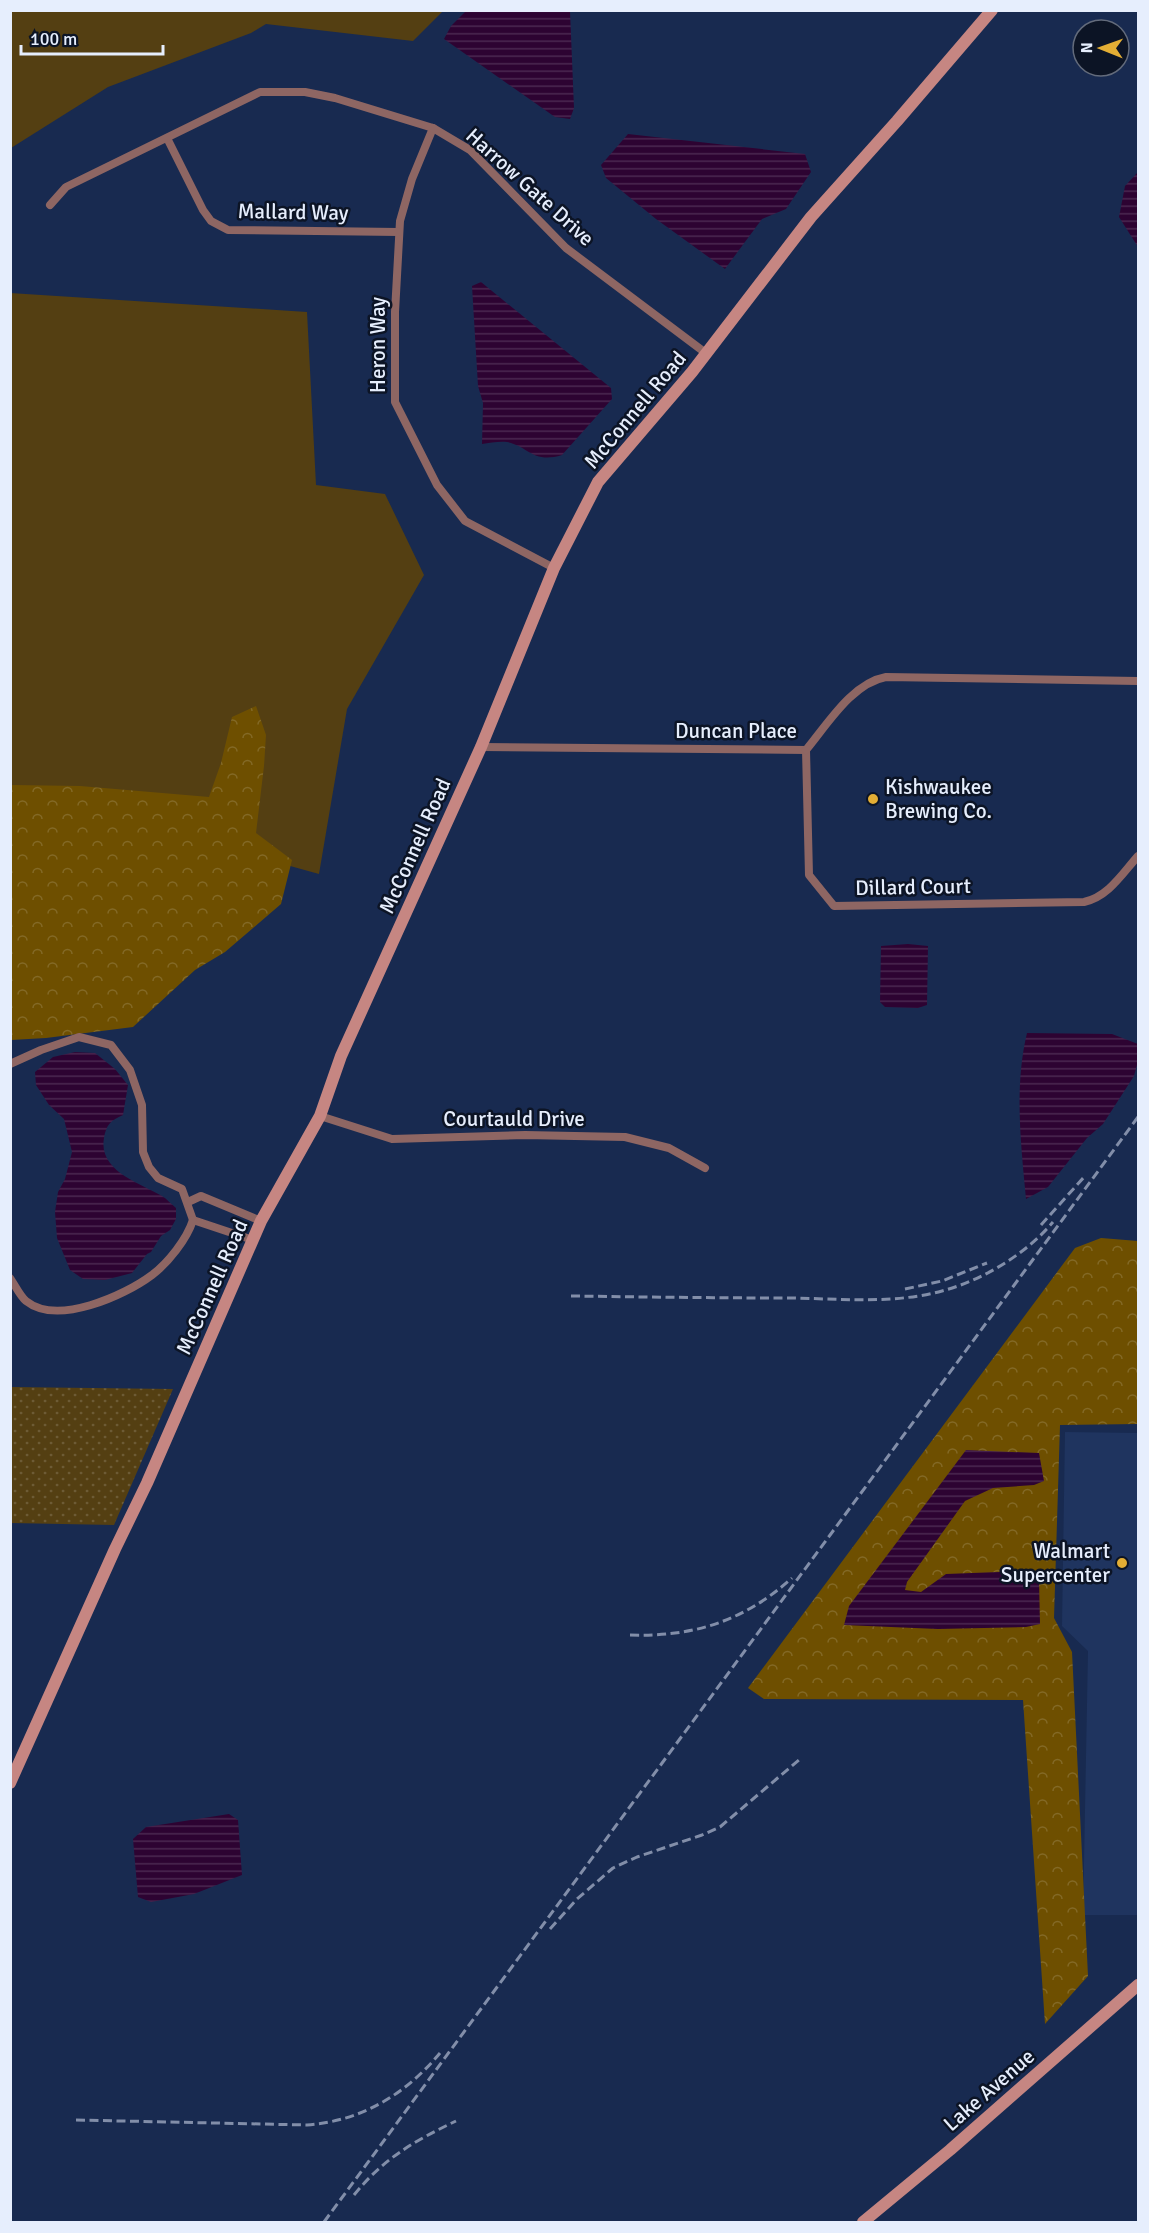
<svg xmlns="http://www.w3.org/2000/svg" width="1149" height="2233" viewBox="0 0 1149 2233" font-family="Signika,sans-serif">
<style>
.built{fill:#1f345f}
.green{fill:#543f12}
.forest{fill:url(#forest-crowns)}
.park{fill:url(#park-dots)}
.water{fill:url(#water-rules)}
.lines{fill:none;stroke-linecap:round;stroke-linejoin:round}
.street{stroke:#8e6663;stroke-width:8}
.secondary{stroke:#c68682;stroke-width:12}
.rail{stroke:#828ea9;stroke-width:3;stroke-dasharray:9 4.5;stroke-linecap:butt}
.poi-dot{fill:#e3ae35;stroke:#0c1425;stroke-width:2}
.labels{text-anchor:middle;stroke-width:5;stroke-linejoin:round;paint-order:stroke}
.street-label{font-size:21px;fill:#e6eefd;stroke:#0c1425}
.poi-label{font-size:21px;fill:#e6eefd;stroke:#0c1425;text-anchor:start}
</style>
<defs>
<pattern id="forest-crowns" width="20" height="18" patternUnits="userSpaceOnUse" patternTransform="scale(1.5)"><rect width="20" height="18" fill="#6e4f00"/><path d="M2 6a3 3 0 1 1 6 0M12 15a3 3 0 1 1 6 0" fill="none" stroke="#836926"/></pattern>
<pattern id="park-dots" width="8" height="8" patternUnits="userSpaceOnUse" patternTransform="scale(1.5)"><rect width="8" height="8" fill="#543f12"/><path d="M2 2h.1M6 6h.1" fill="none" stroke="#6d5b35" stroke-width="1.8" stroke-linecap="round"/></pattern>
<pattern id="water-rules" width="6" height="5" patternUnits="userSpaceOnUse" patternTransform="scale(1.5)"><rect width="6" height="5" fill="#2d0332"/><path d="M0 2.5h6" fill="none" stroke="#4b2851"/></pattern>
</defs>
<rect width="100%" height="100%" fill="#182a50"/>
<polygon class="built" points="1065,1432 1138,1433 1138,1915 1083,1915 1088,1651 1062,1626"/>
<g class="green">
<polygon points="11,10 443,10 443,11 413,41 266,24 251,33 108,87 11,148"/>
<polygon points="10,293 307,312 316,485 385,494 424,575 347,709 319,874 11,789"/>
</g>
<g class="forest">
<polygon points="256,706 266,735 264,766 256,833 292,860 281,904 225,952 195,970 133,1027 46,1038 11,1040 11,785 80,786 209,797 221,763 232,717"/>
<polygon points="1101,1238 1138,1241 1138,1424 1060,1425 1054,1618 1072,1652 1088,1976 1045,2024 1023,1700 764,1699 748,1688 1075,1248"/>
</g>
<polygon class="park" points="11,1387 173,1389 114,1525 11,1523"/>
<g class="water">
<polygon points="467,10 570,11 574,108 570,119 555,117 444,39 451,26"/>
<polygon points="628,134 805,154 811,172 786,209 762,219 725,269 656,219 606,178 601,165"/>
<polygon points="1138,172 1138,247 1119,217 1125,186"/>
<path d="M481,282L611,388L612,399L562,455C533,464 528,446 507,442C499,441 490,443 482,444L483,403L478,386L472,286Z"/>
<polygon points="908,944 928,946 927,1005 918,1008 885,1007 880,1002 881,946"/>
<path d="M1027,1033L1112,1034L1138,1044V1061L1134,1076L1103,1124L1087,1138L1048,1187L1026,1199C1021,1145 1014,1087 1027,1033Z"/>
<path d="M75,1052L95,1053L115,1069L128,1085L123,1115C111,1120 106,1125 104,1138C98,1171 140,1183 162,1196C167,1199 171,1204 176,1208V1219L170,1230L161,1236L151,1252L147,1254L132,1273L105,1280L83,1279L70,1270L57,1238L55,1212L58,1192L65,1179L72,1152L64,1119L49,1105L36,1085L35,1072L53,1057Z"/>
<polygon points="966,1450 1039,1453 1044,1481 1034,1485 993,1488 965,1501 907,1582 905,1590 921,1592 946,1574 1025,1571 1039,1579 1040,1624 1026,1627 938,1629 844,1625 849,1606"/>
<polygon points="229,1814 238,1820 242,1875 194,1894 151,1902 138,1897 133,1839 146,1827"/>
</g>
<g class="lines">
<g class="street">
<polyline points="433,128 412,179 400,221 395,312 395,402 437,485 465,521 554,568"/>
<polyline points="167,138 203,210 211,221 228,230 399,232"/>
<polyline points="50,205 66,187 260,92 305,92 335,98 433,128 470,150 566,248 707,354"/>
<polyline points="481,747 806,750"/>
<path d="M806,750L809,875L834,906L1084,902C1108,897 1122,874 1138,856"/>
<path d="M806,750C827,725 852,683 886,677L1138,681"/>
<polyline points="10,1064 41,1050 79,1037 111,1045 130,1070 142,1105 143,1152 149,1167 158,1178 182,1189 193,1220"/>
<polyline points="320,1116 392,1139 525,1135 625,1137 669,1148 705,1168"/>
<polyline points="188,1202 201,1196 261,1221"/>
<polyline points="193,1220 253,1240"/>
<path d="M10,1278C15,1285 20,1296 26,1301C57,1326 124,1296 152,1275C168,1263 187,1239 193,1220"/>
</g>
<g class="secondary">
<polyline points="10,1783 115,1549 147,1483 261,1221 320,1116 341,1056 481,747 554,568 598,482 692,372 811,217 897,121 992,10"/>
<polyline points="863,2222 950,2150 1138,1985"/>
</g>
<g class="rail">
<polyline points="1041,1225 1085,1176"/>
<polyline points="905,1289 942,1281 987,1263"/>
<path d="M571,1296C645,1297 719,1298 793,1298C842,1299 894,1304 942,1291C983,1280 1026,1254 1053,1222"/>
<path d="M630,1635C694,1637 744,1621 792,1578"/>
<polyline points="550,1929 577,1899 613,1868 637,1857 702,1835 720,1827 800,1759"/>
<path d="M76,2120L307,2125C361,2121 405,2095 440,2053"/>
<path d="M354,2195C383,2159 414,2141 456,2121"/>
<polyline points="324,2222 1138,1117"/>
</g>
</g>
<g class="poi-dot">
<circle cx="873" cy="799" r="6"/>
<circle cx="1122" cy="1563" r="6"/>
</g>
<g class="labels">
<g class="street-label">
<text transform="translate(530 187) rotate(42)" y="7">Harrow Gate Drive</text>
<text transform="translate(293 212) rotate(1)" y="7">Mallard Way</text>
<text transform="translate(378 345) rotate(-90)" y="7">Heron Way</text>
<text transform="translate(635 410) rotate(-50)" y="7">McConnell Road</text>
<text x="736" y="738">Duncan Place</text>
<text transform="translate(415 846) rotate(-66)" y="7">McConnell Road</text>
<text transform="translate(913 887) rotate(-1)" y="7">Dillard Court</text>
<text x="514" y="1126">Courtauld Drive</text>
<text transform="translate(212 1287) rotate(-66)" y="7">McConnell Road</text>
<text transform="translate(989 2090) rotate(-41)" y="7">Lake Avenue</text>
</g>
<g class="poi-label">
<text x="885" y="794">Kishwaukee<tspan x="885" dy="24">Brewing Co.</tspan></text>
<text x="1110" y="1558" text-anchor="end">Walmart<tspan x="1110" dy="24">Supercenter</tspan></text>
</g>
</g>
<rect width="1149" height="2233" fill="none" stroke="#e6eefd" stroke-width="24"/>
<g transform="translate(1101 48) rotate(271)"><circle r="28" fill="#0c1425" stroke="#636b7b" stroke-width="1.5"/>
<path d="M0-4.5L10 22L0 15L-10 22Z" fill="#e3ae35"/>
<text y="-9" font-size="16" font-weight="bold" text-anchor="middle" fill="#e6eefd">N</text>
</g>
<path d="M21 45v9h142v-9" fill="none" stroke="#e6eefd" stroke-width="3"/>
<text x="30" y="45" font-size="18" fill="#e6eefd" stroke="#0c1425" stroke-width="4.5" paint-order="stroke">100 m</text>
</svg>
